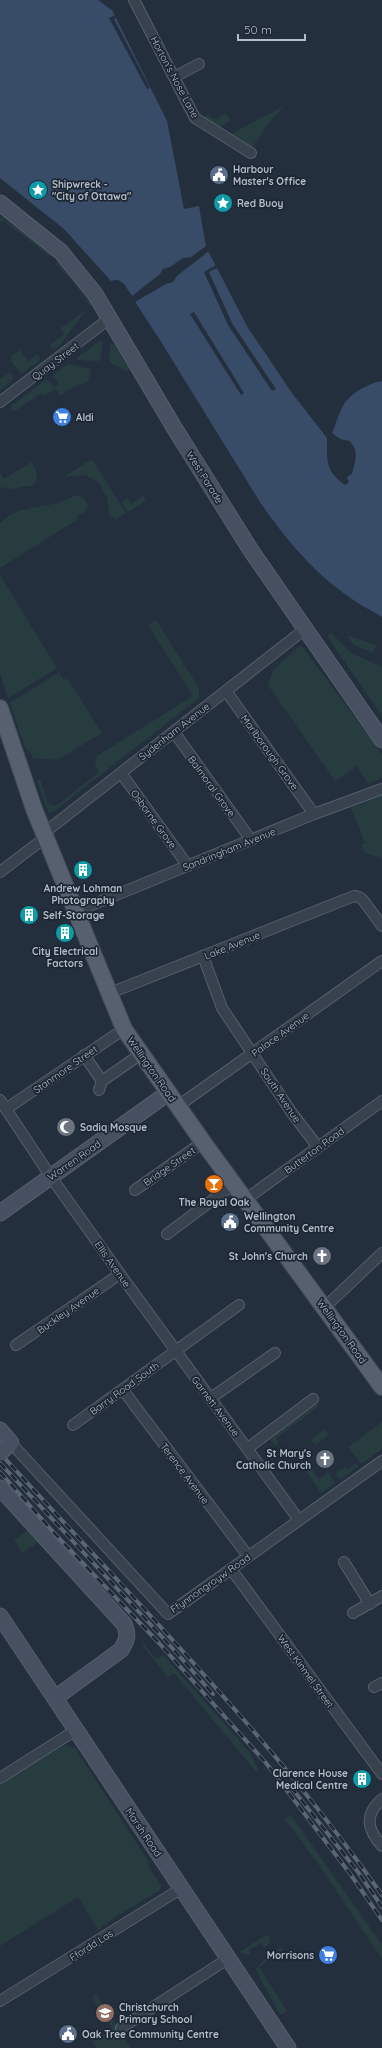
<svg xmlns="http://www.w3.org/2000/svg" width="382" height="2048" viewBox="0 0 382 2048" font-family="Quicksand,sans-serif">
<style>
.green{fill:#263c3f}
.water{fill:#394c67}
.pier{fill:#242f3e}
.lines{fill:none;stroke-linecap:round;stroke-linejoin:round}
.street-casing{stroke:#565f6c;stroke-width:12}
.secondary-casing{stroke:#565f6c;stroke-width:17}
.primary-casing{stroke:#414a57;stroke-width:18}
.street{stroke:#38414e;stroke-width:10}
.secondary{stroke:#465061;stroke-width:15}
.primary{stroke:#56606e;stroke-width:16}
.rail-casing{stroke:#5a6575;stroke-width:4}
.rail{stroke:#1d2633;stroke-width:2.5;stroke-dasharray:8;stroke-linecap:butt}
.secondary-bridge-casing{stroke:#565f6c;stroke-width:17;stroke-linecap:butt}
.secondary-bridge{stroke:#465061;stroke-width:15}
.labels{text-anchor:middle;stroke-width:3.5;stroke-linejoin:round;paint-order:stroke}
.street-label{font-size:10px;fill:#b4bcc9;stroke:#1d2633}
.poi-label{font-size:10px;font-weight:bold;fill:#b4bcc9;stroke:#1d2633;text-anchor:start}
</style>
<rect width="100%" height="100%" fill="#242f3e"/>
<g class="green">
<polygon points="284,106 272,119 252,147 231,134"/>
<polygon points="226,113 231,121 216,129 199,119 209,114 211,118 216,119"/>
<polygon points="0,217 30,237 51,255 50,257 28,239 3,221 0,223"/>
<polygon points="58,262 92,305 90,306 75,284 56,264"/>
<polygon points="86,310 59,346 53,349 50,345 64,334 61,328"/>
<polygon points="101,340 103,344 100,361 78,360 78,357"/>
<polygon points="113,343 129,369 128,372 109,362 110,345"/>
<polygon points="20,350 28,361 38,354 40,360 21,374 11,361 12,355"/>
<polygon points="68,364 91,369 88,381 81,385 80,383 60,395 56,389 44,396 42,393 15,411 12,411 11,406 47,379 54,388 59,384 53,375"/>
<polygon points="10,372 14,379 0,390 0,379"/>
<polygon points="92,459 126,513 116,519 109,515 107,497 98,482 85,475 64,477"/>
<path d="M31,462C36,469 40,478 34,485L12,489L0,487V473L4,479Z"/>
<path d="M77,495L83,497L88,505L86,511L77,516L78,519L0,568V524C14,506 37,509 57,503C64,501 70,498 77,495Z"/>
<polygon points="143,496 146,500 128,512 122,502 128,498 131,504"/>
<polygon points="0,575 57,668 8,698 0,673"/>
<polygon points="156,620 199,688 199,698 53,812 48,812 37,781 40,779 48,804 56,806 99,772 95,765 97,756 193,696 148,625"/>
<polygon points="331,633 353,654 382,667 382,716 327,636"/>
<polygon points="347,635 376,645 373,653 354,645"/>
<polygon points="301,645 382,754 382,778 368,784 357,766 335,781 268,685 273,670"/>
<polygon points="59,672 64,680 67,678 102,733 57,760 33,758 31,753 25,748 10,703"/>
<polygon points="382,796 382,859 364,852 361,844 365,843 351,808"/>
<polygon points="316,1404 318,1407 276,1438 279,1443 275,1446 270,1439"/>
<polygon points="382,1422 382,1449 361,1464 348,1447"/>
<polygon points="325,1429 329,1435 315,1445 311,1440"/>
<polygon points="356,1463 358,1466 340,1480 336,1474 345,1467 348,1469"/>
<polygon points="311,1468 319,1479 328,1472 335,1483 321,1493 306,1471"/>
<polygon points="29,1529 40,1541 22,1553 14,1540"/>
<polygon points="144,1644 156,1659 163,1655 227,1726 249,1752 258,1769 257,1773 174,1673 168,1677 142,1645"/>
<polygon points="64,1745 75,1748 148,1861 149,1868 161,1885 160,1890 117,1916 98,1930 78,1897 0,1946 0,1785"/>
<polygon points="291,1815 382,1945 382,1959 321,1868 285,1819"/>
<polygon points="270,1935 269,1944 264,1948 261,1943 249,1950 251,1954 248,1955 240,1952 263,1937"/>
<path d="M280,1946L283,1950L259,1967L287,2011L280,2015L256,1970C258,1961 275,1955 280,1946Z"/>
<polygon points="96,1994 131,2048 97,2048 93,2042 112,2029 92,1997"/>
</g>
<path class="water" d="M0,0H98L112,10L167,121L184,209L199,206L206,247L248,328L292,393L327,438C327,461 325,471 345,485L349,482L347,477L352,474C355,462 360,450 349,441L340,439L332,433C336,424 338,415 343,406C349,394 369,383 382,381V617C327,588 297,554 261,504L124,284L118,280L111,281L64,229L0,178Z"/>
<g class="pier">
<polygon points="116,15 118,17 114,19 150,88 147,89 109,18"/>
<polygon points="206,246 209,251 177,276 173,282 166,284 135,302 160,340 261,504 283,535 316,572 352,600 382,617 382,619 351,601 315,574 281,536 260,505 122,285 111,281 118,280 124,284 132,296 160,274 163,269 170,267 183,258 191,257"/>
<polygon points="216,265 217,268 209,272 232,323 276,389 272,391 228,325 204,272"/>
<polygon points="194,312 244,393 241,395 190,314"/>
</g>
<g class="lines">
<defs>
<g id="street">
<polyline points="134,0 195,118 251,153"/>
<polyline points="172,74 178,75 199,64"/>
<polyline points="0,402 110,318"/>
<polyline points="226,691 314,814"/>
<polyline points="174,732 251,840"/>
<polyline points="121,773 188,866"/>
<polyline points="44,833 305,629"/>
<polyline points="0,872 46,837"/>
<polyline points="77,911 314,814 382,789"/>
<polyline points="203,956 222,1008 292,1113 318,1147"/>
<polyline points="110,993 354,896 359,897 363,900 382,926"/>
<polyline points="84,1055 102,1081 141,1054"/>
<polyline points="99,1090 102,1081"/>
<polyline points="0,1100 51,1177 120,1274 299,1520"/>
<polyline points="178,1106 382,961"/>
<polyline points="6,1109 124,1029"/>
<polyline points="135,1190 203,1142"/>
<polyline points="246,1199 382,1101"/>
<polyline points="167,1234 234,1184"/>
<polyline points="325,1307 382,1253"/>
<polyline points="16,1345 120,1274"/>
<polyline points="123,1390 248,1556"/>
<polyline points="211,1398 275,1353"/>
<polyline points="73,1425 239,1305"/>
<polyline points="11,1443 168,1614 382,1461"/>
<polyline points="248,1448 313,1399"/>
<polyline points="344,1562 370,1604"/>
<polyline points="231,1569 382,1774"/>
<polyline points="353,1613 382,1596"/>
<polyline points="374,1687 382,1683"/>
<polyline points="0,1778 76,1730"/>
<path d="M382,1799C364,1815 367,1829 382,1846"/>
<polyline points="0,2001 182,1888"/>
<polyline points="121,2028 229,1958"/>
</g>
<g id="secondary">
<polyline points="0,203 61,252 95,294 175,429 250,549 382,740"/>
<polyline points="0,1213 168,1093"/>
<polyline points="0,1430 11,1443 9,1445"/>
<path d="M0,1488L124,1624C129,1635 127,1640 121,1650L55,1698"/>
<polyline points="0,1616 288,2048"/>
</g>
<polyline id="primary" points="0,708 34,809 124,1029 203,1142 382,1387"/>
</defs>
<use href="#street" class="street-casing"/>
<use href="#secondary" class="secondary-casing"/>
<use href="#primary" class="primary-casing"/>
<use href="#street" class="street"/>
<use href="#secondary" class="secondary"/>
<use href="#primary" class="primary"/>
<defs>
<g id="rail">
<path d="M0,1453C131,1597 270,1735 382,1895"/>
<polyline points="0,1463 165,1640 213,1694"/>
<polyline points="0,1472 55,1534 159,1643 266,1763 351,1875 382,1920"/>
<polyline points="291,1787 358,1872 382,1907"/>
</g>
</defs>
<use href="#rail" class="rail-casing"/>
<use href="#rail" class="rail"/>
<defs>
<polyline id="secondary-bridge" points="0,1453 9,1445"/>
</defs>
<use href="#secondary-bridge" class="secondary-bridge-casing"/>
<use href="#secondary-bridge" class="secondary-bridge"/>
</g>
<defs>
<symbol id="civic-disc" viewBox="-11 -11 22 22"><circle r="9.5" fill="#5c6f8a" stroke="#1d2633"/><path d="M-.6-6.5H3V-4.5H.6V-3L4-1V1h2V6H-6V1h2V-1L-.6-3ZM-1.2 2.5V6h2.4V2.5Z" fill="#fff"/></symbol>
<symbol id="sight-disc" viewBox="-11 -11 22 22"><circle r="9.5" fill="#0f9aa8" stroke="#1d2633"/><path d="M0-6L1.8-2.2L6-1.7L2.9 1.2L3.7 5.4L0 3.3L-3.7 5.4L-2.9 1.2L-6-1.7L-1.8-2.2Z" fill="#fff"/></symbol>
<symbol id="supermarket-disc" viewBox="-11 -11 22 22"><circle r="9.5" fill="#3f7fe0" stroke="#1d2633"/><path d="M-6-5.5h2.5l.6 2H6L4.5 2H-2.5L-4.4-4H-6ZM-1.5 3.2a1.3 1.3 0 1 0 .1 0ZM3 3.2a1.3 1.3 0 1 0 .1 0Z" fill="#fff"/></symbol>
<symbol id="building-disc" viewBox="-11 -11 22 22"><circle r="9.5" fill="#0f9aa8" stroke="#1d2633"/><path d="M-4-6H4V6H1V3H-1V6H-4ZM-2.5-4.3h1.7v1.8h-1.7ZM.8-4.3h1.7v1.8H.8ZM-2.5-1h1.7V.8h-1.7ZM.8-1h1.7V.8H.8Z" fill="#fff"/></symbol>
<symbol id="mosque-disc" viewBox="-11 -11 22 22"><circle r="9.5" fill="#6b7280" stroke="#1d2633"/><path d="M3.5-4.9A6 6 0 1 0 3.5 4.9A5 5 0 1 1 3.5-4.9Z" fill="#fff"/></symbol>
<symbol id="bar-disc" viewBox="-11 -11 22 22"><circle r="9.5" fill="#e8710a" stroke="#1d2633"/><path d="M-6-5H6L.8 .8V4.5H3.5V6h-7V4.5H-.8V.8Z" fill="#fff"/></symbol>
<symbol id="church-disc" viewBox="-11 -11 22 22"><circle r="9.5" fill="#6b7280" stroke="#1d2633"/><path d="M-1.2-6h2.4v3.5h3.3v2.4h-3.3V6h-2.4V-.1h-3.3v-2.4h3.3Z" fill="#fff"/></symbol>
<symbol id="school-disc" viewBox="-11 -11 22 22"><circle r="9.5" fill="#8d6e63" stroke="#1d2633"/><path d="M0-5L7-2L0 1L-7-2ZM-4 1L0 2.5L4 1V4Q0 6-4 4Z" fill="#fff"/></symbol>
</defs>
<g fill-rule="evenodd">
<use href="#civic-disc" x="208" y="164" width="22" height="22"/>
<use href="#sight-disc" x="27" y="179" width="22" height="22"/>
<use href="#sight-disc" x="212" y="192" width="22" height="22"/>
<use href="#supermarket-disc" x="51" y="406" width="22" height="22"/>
<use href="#building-disc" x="72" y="859" width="22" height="22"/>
<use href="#building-disc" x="18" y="904" width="22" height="22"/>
<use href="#building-disc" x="54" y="922" width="22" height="22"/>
<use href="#mosque-disc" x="55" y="1116" width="22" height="22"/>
<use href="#bar-disc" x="203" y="1173" width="22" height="22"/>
<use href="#civic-disc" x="219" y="1211" width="22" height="22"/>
<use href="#church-disc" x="311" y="1245" width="22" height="22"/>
<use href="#church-disc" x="314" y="1448" width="22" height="22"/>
<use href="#building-disc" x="351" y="1768" width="22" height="22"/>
<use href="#supermarket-disc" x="317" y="1944" width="22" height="22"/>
<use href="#school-disc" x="94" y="2002" width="22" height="22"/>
<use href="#civic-disc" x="57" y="2023" width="22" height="22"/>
</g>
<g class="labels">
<g class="street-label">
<text transform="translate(175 77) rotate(62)" y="4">Horton's Nose Lane</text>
<text transform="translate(55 361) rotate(-37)" y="4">Quay Street</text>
<text transform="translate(205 477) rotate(58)" y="4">West Parade</text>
<text transform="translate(174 731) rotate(-38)" y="4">Sydenham Avenue</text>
<text transform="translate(270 752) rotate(54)" y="4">Marlborough Grove</text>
<text transform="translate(212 786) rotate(54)" y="4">Balmoral Grove</text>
<text transform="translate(154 819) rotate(54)" y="4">Osborne Grove</text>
<text transform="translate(229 849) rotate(-22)" y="4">Sandringham Avenue</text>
<text transform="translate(232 945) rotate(-22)" y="4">Lake Avenue</text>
<text transform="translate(280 1034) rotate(-36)" y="4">Palace Avenue</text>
<text transform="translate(65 1069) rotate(-35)" y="4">Stanmore Street</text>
<text transform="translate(152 1069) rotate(55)" y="4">Wellington Road</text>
<text transform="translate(281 1095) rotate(56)" y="4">South Avenue</text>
<text transform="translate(314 1150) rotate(-36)" y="4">Butterton Road</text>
<text transform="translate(74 1160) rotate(-35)" y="4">Warren Road</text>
<text transform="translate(169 1166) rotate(-35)" y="4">Bridge Street</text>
<text transform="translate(113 1264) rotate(55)" y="4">Ellis Avenue</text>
<text transform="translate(68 1310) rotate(-35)" y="4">Buckley Avenue</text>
<text transform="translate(342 1331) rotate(54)" y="4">Wellington Road</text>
<text transform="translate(124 1388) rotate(-36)" y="4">Barry Road South</text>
<text transform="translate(216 1406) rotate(53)" y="4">Garnett Avenue</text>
<text transform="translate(185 1473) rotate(53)" y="4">Terence Avenue</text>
<text transform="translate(210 1583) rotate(-35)" y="4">Ffynnongroyw Road</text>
<text transform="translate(306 1671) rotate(54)" y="4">West Kinmel Street</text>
<text transform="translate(144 1832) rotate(56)" y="4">Marsh Road</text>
<text transform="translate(91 1945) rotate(-32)" y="4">Ffordd Las</text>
</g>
<g class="poi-label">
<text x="233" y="173">Harbour<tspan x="233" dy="12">Master's Office</tspan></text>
<text x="52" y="188">Shipwreck -<tspan x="52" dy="12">"City of Ottawa"</tspan></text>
<text x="237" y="207">Red Buoy</text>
<text x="76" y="421">Aldi</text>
<text x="83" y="892" text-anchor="middle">Andrew Lohman<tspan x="83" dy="12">Photography</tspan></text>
<text x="43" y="919">Self-Storage</text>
<text x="65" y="955" text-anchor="middle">City Electrical<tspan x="65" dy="12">Factors</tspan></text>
<text x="80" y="1131">Sadiq Mosque</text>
<text x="214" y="1206" text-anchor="middle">The Royal Oak</text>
<text x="244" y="1220">Wellington<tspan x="244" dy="12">Community Centre</tspan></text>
<text x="308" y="1260" text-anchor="end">St John's Church</text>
<text x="311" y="1457" text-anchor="end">St Mary's<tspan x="311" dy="12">Catholic Church</tspan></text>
<text x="348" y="1777" text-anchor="end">Clarence House<tspan x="348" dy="12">Medical Centre</tspan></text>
<text x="314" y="1959" text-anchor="end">Morrisons</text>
<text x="119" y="2011">Christchurch<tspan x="119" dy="12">Primary School</tspan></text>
<text x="82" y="2038">Oak Tree Community Centre</text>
</g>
</g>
<path d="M238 34v6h67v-6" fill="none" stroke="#b4bcc9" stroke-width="2"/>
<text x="244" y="34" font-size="12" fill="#b4bcc9" stroke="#1d2633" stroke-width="3" paint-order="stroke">50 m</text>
</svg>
